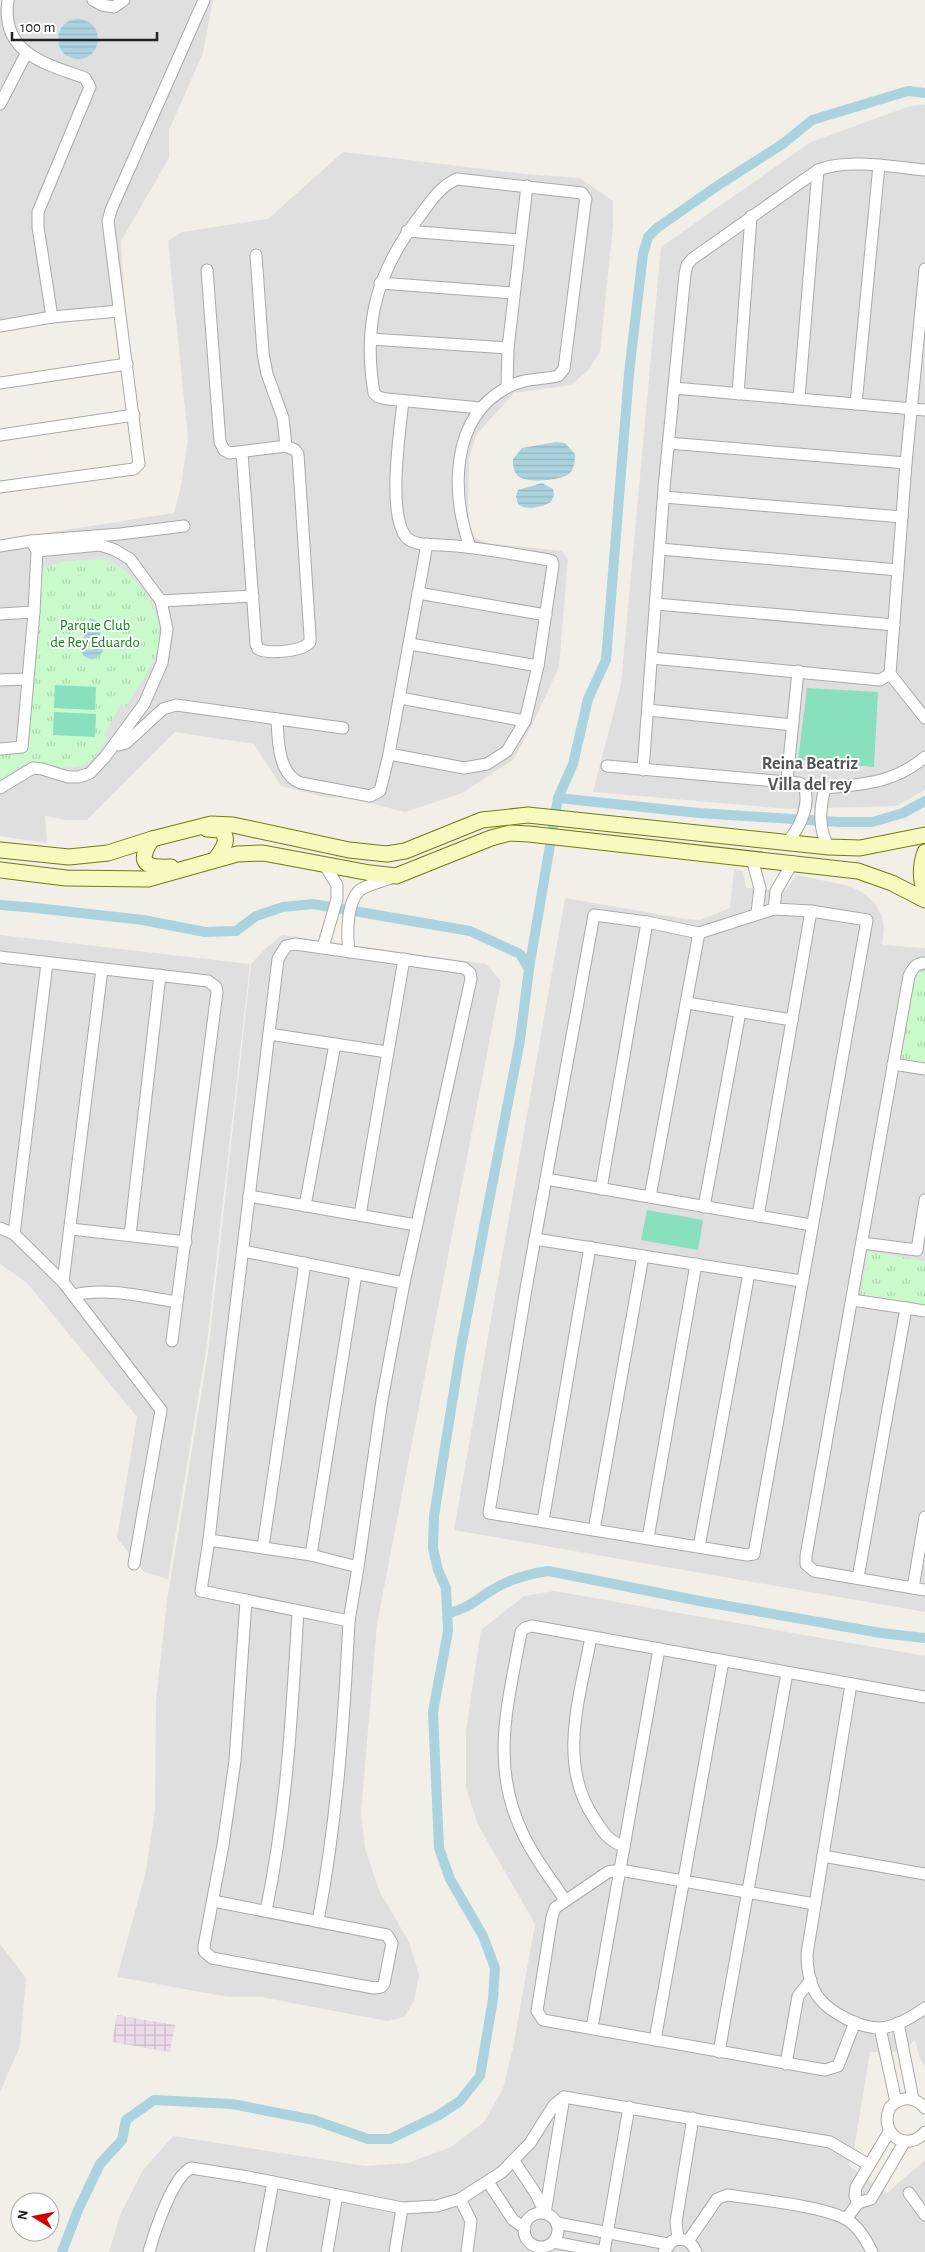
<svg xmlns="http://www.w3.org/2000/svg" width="925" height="2252" viewBox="0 0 925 2252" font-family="'Alegreya Sans',sans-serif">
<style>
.residential{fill:#e0dfdf}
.industrial{fill:url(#industrial-grid)}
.park{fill:url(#park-tufts)}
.pitch{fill:#88e0be}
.water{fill:url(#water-rules)}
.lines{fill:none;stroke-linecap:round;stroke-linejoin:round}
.canal{stroke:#aad3df;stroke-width:10}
.street-casing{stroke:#a9a9a9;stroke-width:13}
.secondary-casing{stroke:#707d05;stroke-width:17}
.street{stroke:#fff;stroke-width:11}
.secondary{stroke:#f7fabf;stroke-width:15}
.labels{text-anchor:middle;stroke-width:4;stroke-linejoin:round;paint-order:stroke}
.park-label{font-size:15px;fill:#0c8416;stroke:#fff}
.quarter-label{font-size:18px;font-weight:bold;fill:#555;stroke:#fff}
</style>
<defs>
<pattern id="industrial-grid" width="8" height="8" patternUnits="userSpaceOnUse" patternTransform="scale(1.25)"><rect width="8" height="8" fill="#ebdbe8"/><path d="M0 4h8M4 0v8" fill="none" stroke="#c9bcc7"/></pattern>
<pattern id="park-tufts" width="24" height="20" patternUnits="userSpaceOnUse" patternTransform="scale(1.25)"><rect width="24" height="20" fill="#c8facc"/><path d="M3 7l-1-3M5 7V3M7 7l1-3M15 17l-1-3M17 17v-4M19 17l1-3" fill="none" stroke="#acd6af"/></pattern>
<pattern id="water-rules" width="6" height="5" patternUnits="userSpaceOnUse" patternTransform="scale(1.25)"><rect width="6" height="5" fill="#aad3df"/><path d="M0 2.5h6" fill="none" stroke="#92b5bf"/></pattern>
</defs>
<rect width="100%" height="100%" fill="#f2efe9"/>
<g class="residential">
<polygon points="3,0 213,0 203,53 169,130 169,158 121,241 125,312 0,329 0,8"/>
<polygon points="925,105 925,790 896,806 789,809 593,792 621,684 661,247 811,142 910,106"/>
<polygon points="343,152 525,174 580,178 613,201 613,226 600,352 588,370 571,385 514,393 476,435 469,460 468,508 470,526 474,537 487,543 562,551 568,559 559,667 531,727 513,760 462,793 405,812 350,798 325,797 281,786 254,744 175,732 87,820 67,820 45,816 47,843 0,836 0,540 174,513 181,486 188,438 168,241 182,232 268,219"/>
<polygon points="734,869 743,871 746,888 786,890 796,875 850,886 863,893 875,903 882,917 884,929 882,945 925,948 925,1612 454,1530 565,898 686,919 700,920 730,908"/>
<polygon points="0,935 250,964 206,1351 168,1579 144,1572 117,1538 137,1417 27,1283 0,1264"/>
<polygon points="282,935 486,964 501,981 377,1624 361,1813 365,1848 379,1890 409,1942 419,1975 414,2001 404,2017 387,2021 261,1997 229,1997 117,1977 146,1871 155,1809 156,1701 167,1601 208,1353 251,964 266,948"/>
<polygon points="554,1591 925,1656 925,2067 920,2059 915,2040 904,2050 886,2053 870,2052 854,2150 848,2165 887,2193 925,2160 925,2252 109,2252 120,2215 143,2170 173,2136 365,2166 408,2163 451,2147 484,2122 503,2089 513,2048 535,1924 478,1825 466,1788 466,1731 481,1630 524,1596"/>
<polygon points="0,1944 26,1978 20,2046 0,2092"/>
</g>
<polygon class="industrial" points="117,2015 175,2025 170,2052 112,2042"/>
<g class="park">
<path d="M105,559C111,562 119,566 125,571C146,588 166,621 158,649C152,669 136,689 126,707L121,704L104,735L108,738C94,761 85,772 56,766C47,764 39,761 30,762C25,762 7,776 0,779V755L21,754L37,569L67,561Z"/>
<polygon points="925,963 925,1069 893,1064 909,976"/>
<polygon points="868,1251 925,1261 925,1305 861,1294"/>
</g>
<g class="pitch">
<polygon points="55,685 96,687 95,710 54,708"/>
<polygon points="807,688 878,692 874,767 798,760"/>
<polygon points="54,712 96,714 95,737 53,735"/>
<polygon points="647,1210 703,1220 698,1250 641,1240"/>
</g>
<g class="water">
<circle cx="78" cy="39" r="20"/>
<path d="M556,442L565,443L575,454C575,460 575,467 570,473C562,481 524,484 517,475C513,470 513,465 513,459L522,448Z"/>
<path d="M542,483L553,489L554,495L551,502C542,507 526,511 518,504L516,496L518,490Z"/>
<polygon points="90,618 103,623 99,638 91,645 82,643"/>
<path d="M100,642L103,651C98,659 91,662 83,655L81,648L92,650Z"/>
</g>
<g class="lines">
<g class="canal">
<polyline points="558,798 699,813 840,822 872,822 903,813 925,801"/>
<polyline points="0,905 27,907 143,920 205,932 236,931 256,916 283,907 313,904 470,931 520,954 529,969 520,1040 461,1347 434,1516 433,1548 438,1570 446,1588 448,1631 433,1712 439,1848 450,1879 483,1936 495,1968 493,1999 480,2076 460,2101 439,2115 390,2139 368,2139 314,2120 232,2104 154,2100 126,2120 122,2140 100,2164 78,2210 62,2252"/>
<polyline points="529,969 558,798 573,764 588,699 606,660 629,373 643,254 648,237 657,228 717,186 784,143 812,120 908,91 925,93"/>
<path d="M448,1613C465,1610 475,1601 489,1592C507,1580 527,1574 548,1571L700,1601L881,1633L925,1638"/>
</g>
<defs>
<g id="street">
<path d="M8,0C0,54 47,64 85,78L90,87L38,212V227L52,317"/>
<polyline points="93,0 102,5 114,7 124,0"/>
<polyline points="0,104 25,56"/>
<polyline points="407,231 520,240"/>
<polyline points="256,255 263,353 267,374 283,418 286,446"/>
<path d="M207,270L220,442L224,450L230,453L286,446L295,450L298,454L310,636V642C302,652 268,654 258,649L256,644L242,452"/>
<polyline points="380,283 513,293"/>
<polyline points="0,326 52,317 119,311"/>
<polyline points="371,339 508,348"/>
<polyline points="0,383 127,364"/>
<polyline points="507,387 508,348 527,186"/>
<polyline points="674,388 925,410"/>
<polyline points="738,394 751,216"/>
<polyline points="799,398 818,170"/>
<polyline points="856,404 879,165"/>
<polyline points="0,435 134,415"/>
<polyline points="668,443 906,463"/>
<polyline points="0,487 134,469 139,464 108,221 111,210 204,0"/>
<polyline points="664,497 902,517"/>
<polyline points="0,546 31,541 120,534 184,526"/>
<path d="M470,547C451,493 450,419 506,388C522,378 540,380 558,376L564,369L585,204L586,199L582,193L457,179C441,186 432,199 422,213C378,269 362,321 374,393L378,397L387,399L480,408"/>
<polyline points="660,549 898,570"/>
<polyline points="418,593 546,615"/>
<polyline points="161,601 253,596"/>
<polyline points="656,604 894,625"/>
<polyline points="0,614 34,612"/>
<polyline points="410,644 538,666"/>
<polyline points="652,658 880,680 890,674 925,718"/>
<polyline points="890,674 906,463 925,269"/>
<polyline points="0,680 27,679"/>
<polyline points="400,698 525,721"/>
<polyline points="648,710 793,725"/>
<path d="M277,719C278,740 278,775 301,783L370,796L380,791L389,754L427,544"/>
<polyline points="116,743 119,745 126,743 163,709 176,705 343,728"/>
<polyline points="0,749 22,747 34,612 37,551 31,541"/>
<path d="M389,754L464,768L487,764L507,751L525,721L538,666L553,565L552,561L549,560C513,554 478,547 443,545C431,544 414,546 406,537C387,513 400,431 403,401"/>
<path d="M607,766L799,783L804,786C811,806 799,829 786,844"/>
<path d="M643,770L664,488L685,274L687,265L692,259L818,170C847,158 894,167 925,170"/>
<polyline points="787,781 798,671"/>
<polyline points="0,788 33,768 42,769 68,777 79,777 90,773 105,757 144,704 162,663 167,629 161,601 130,559 115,550 100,545 37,551"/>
<path d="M829,847C818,830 820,810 824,791L827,788C865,784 894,783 925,757"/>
<polyline points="752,859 760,888 757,913"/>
<polygon points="774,909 811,911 867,920 754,1554 747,1555 489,1513 527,1283 594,915 647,922 699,933"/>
<polyline points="774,909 776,891 793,862"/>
<polygon points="295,944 464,968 470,973 471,979 404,1283 382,1400 358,1567 311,1555 209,1540 227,1379 278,959 286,946"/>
<polyline points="323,947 337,899 337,885 324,864"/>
<path d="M349,952C347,936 346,902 360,890C368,884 384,881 394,877"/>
<polyline points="0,957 208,981 216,987 217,992 172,1341"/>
<path d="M925,963C916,963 913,968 909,976L806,1556V1564L814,1571L925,1590"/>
<polyline points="687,1003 792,1020"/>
<polyline points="269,1034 387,1052"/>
<polyline points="893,1064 925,1069"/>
<polyline points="546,1179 811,1225"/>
<polyline points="601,1189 647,922"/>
<polyline points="249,1196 416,1225"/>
<polyline points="650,1197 699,933"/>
<polyline points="305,1206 335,1044"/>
<polyline points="704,1207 740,1012"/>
<polyline points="360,1215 404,959"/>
<polyline points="758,1216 811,911"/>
<polyline points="0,1228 14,1234 63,1282 161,1410 134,1564"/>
<polyline points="71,1229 186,1242"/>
<polyline points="14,1234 47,963"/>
<polyline points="130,1235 160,975"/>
<polyline points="535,1239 801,1281"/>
<polyline points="862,1243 917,1250 925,1200"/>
<polyline points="243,1251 404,1283"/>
<polyline points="63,1282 102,969"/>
<path d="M74,1295C107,1287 144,1297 177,1302"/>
<polyline points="852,1300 906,1308"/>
<polyline points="543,1521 590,1247"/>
<polyline points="594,1530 643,1256"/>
<polyline points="648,1538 696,1264"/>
<polyline points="209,1540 201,1591 349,1621 358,1567"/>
<polyline points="263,1547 305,1263"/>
<polyline points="699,1547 749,1273"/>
<polyline points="311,1555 356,1274"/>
<polyline points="858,1578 906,1308 925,1311"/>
<polyline points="913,1588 925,1517"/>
<path d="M591,1637C580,1697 557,1763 594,1818C602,1831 609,1842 624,1846"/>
<path d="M851,1684L807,1954C807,1968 809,1985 819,1998C831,2013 859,2028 880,2028C895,2027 913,2017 925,2008"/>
<polyline points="823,1856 925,1874"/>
<path d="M565,1900C551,1879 535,1859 524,1836C489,1766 508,1704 521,1632L525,1628L532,1626L925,1697"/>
<polyline points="213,1901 387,1935 392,1943 384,1984 381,1987 374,1988 212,1958 204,1951 204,1946 223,1845 235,1761 246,1600"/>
<polyline points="815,1904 620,1870 608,1872 555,1908 552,1917 537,2011 543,2020 825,2070 838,2066 855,2022"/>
<path d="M266,1911C287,1810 292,1713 298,1611"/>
<path d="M318,1921C337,1821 344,1722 349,1621"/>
<polyline points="898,2023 913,2099"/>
<polyline points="592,2028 659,1649"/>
<polyline points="880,2028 896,2102"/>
<polyline points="655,2040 723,1661"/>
<polyline points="719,2052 787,1673"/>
<polyline points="786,2064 798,1996 811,1980"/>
<path d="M925,2108C914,2096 902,2096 890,2107C878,2133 906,2154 925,2132"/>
<polyline points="514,2161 536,2194 545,2213"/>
<polyline points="488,2182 513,2220 525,2228"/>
<polyline points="909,2193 925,2215"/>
<polyline points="460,2199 471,2221 467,2252"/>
<polyline points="858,2203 855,2196 856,2187 889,2132"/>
<polyline points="545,2213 564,2097"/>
<circle cx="541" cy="2230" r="17"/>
<polyline points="846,2219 858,2203 871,2199 905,2141"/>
<polyline points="557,2223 668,2244"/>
<polyline points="678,2239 676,2222 693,2118"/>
<path d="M688,2241L717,2199L727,2195C755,2199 823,2206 846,2219C858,2226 866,2239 872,2252"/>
<polyline points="553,2242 605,2252"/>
<path d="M149,2252C154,2233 173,2176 191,2168L248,2177L402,2208L437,2206L460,2199L502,2172L530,2143L554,2105L564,2097L830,2142L869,2165"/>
<polyline points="260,2252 273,2182"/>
<polyline points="327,2252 337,2195"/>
<polyline points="395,2252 402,2208"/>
<polyline points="604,2252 629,2107"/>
<path d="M664,2252L672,2241C684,2237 692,2241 696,2252"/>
</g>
<g id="secondary">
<path d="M207,829L220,830C232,839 221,851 215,860"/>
<path d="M152,839C136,863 146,868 171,867"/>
<polyline points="0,850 69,857 108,853 152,839 211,824 233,825 349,850 387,854 405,851 482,820 528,815 829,847 860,848 925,835"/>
<path d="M925,852C920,866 920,879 925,893"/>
<polyline points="0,870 66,878 148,879 237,854 263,853 370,873 396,876 491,838 510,833 529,834 858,871 892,883 925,900"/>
</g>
</defs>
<use href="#street" class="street-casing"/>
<use href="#secondary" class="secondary-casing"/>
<use href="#street" class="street"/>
<use href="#secondary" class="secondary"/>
</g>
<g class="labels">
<g class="park-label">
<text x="95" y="630">Parque Club<tspan x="95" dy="17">de Rey Eduardo</tspan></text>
</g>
<g class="quarter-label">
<text x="810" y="769">Reina Beatriz<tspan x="810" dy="21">Villa del rey</tspan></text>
</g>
</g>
<g transform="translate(35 2217) rotate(280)"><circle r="24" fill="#ffffff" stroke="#a7a7a7"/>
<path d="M0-4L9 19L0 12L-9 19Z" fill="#d40000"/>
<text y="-8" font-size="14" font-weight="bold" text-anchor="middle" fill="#222222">N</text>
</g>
<path d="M12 32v8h145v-8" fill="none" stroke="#222222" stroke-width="2.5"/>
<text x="20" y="32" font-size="15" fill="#222222" stroke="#ffffff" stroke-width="4" paint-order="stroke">100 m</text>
</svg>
